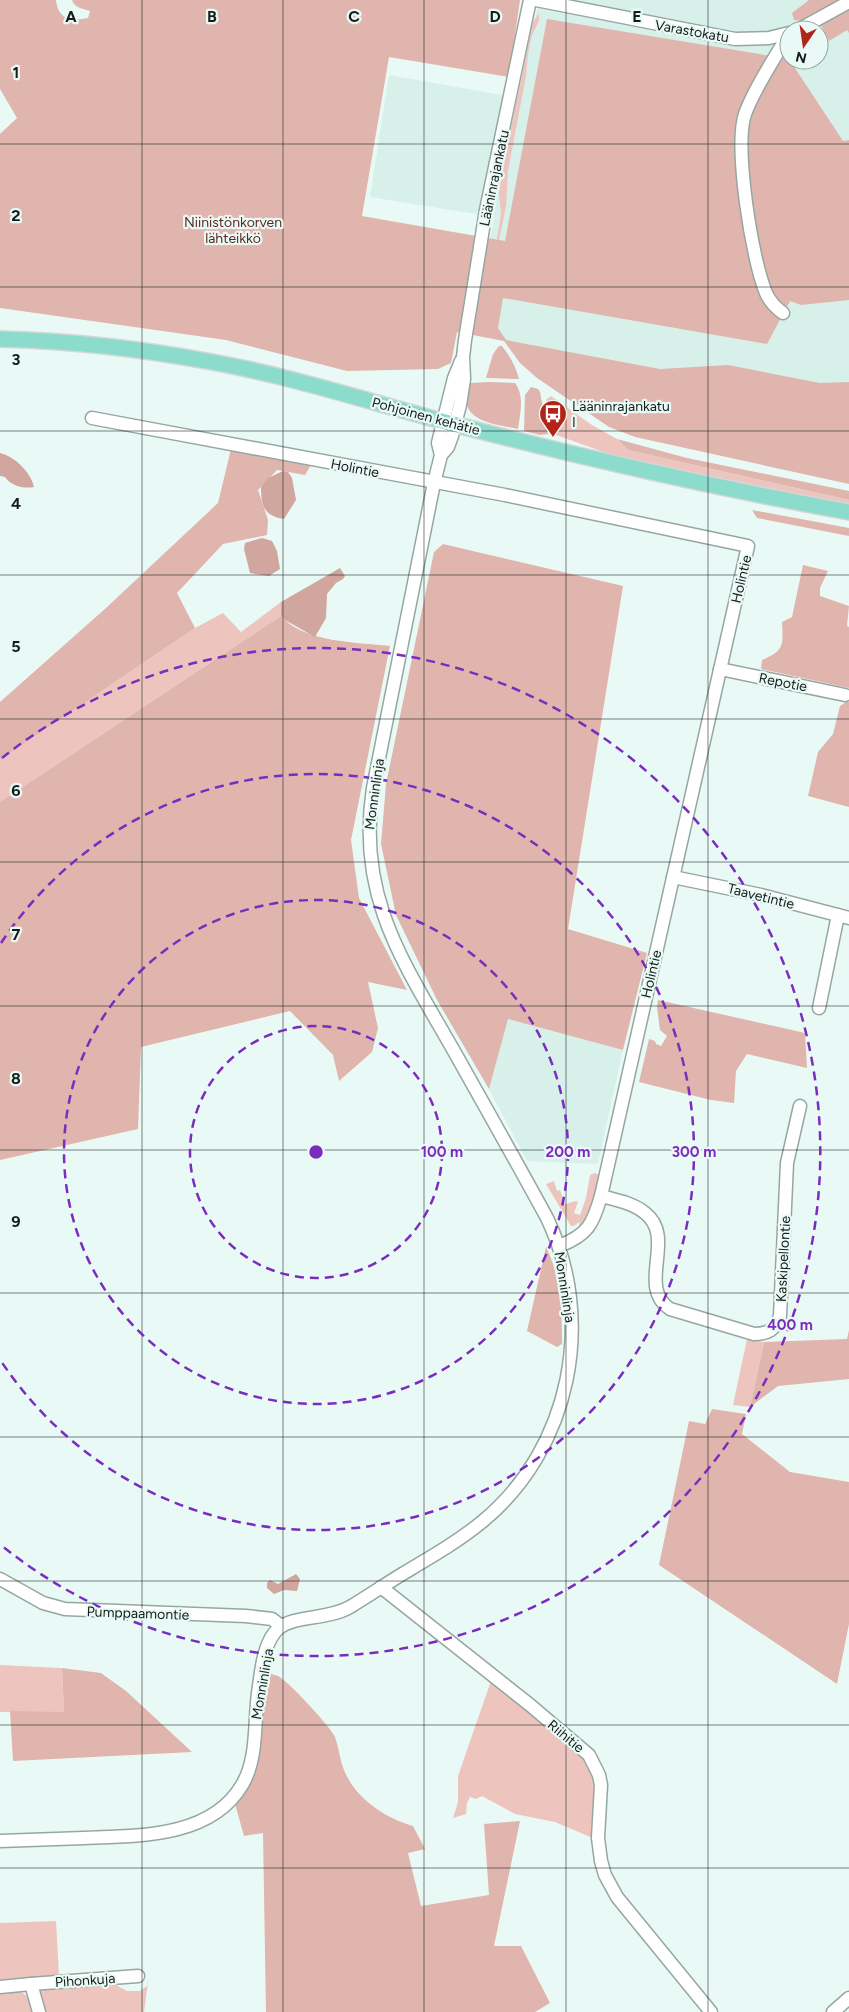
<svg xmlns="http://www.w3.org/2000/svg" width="849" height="2012" viewBox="0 0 849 2012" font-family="Figtree,sans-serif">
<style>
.built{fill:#d7f1ea;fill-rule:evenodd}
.green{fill:#edc5be}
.forest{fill:#e0b5ad}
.water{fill:#d0a69e}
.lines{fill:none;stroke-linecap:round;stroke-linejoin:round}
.minor-casing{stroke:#96a6a1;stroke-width:15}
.major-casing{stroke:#d5d6d6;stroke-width:18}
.minor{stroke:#fff;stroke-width:12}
.major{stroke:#8cdccd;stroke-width:15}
.grid{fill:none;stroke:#161c1a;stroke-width:1;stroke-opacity:0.55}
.ring{fill:none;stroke:#7b2cbf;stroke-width:2.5;stroke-dasharray:9 6}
.labels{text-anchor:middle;stroke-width:4.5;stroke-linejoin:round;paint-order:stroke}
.street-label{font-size:14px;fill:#161c1a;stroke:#e9faf6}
.park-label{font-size:14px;fill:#5e2821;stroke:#e9faf6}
.poi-label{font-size:14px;fill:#161c1a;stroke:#e9faf6;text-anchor:start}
.grid-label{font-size:16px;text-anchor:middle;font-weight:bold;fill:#161c1a;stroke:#e9faf6;stroke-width:4.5;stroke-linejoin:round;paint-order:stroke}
.centre{fill:#7b2cbf;stroke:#e9faf6;stroke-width:2.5}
.ring-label{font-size:15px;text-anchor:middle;font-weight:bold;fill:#7b2cbf;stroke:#e9faf6;stroke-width:4.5;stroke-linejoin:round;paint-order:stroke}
</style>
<rect width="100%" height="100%" fill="#e9faf6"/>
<g class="built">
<path d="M539,0H849V406L474,334L494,217L370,197L389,75L518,98ZM789,30H819V60H789Z"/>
<polygon points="508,1018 623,1050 598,1164 527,1161 489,1089"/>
</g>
<g class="green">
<polygon points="539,13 539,21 532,35 528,54 526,76 508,171 506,207 492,273 501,213 499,194 502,172 533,22"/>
<polygon points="551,396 592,425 617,439 628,450 849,500 849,506 656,467 612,455 556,435 546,407 546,400"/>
<polygon points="281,602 281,616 0,802 0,760 195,628 223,613 241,632"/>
<polygon points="595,1173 602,1176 597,1198 580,1230 579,1222 574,1226 571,1226 546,1184 554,1181 557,1191 560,1190 565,1204 576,1201 578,1202 574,1213 580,1215 586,1198 590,1175"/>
<polygon points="747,1339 764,1342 750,1407 733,1405"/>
<polygon points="0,1665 62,1668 64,1712 0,1712"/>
<polygon points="492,1678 585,1756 597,1780 595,1839 555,1822 515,1814 482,1796 476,1799 470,1797 467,1803 466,1814 453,1818 458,1802 458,1776"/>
<polygon points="56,1921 59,1976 0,1982 0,1923"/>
<polygon points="149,1975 144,2012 43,2012 39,1989 112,1983 127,1991 140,1991 147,1986"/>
<path d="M0,1991C23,1990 26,1990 34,2012H0Z"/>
</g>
<g class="forest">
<path d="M0,0H56C58,20 72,21 88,18L90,11C84,9 74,8 72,0H520L509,77L389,57L362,216L505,241L547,19L789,59L843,141L849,140V300L801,305L790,301L767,344L503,298L498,328L506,340L660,369L728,365L820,383L849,382V484L635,437L609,427L537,378L520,363L504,341L457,332L451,363L438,369L347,371L226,340L0,308V134L17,118L0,89Z"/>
<path d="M809,0H843C829,8 810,23 794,20L792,13Z"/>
<polygon points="849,9 849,33 847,30 829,41 821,25"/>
<path d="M499,346H502C510,356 516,367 519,379L486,378L493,354Z"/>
<path d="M490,382L515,383C525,396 520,414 518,429C501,425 466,423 466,399C466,394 468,388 469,383Z"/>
<polygon points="531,387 538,389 540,392 548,434 540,435 524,431 525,395"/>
<polygon points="617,439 687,458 849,491 849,500 628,450"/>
<polygon points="231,449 311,465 305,475 277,470 258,490 268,520 267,535 223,544 177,593 195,628 0,760 0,702 106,608 218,503"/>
<polygon points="752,510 849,528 849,536 757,518"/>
<polygon points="443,544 623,586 568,929 647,953 623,1050 508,1019 489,1089 437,1000 396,915 381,844 386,784 434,552"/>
<path d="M803,565L828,571L820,588V596L849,606L847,626L849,627V688L761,669L762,660C785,650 783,645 782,622L792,617Z"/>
<path d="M281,616C305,643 356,642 390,646L351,840L359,898L407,990L368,982L378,1028L372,1052L339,1081L333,1055L290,1011L141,1047L138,1129L0,1160V802Z"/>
<polygon points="846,702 849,702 849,807 808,796 818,752 833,734 840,706"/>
<polygon points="658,1000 805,1033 807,1068 747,1054 736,1071 734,1103 711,1100 639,1082 649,1039 655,1041 656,1044 661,1046 667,1036 660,1030 657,1007"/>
<path d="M546,1247C561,1277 562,1311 562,1344L557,1347L527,1331Z"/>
<polygon points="849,1330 849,1379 778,1386 750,1407 764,1342 847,1339"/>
<polygon points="712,1409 746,1414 742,1434 790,1472 849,1482 849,1624 837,1684 659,1565 689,1421 705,1424"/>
<polygon points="62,1668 101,1673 126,1691 192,1752 13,1761 10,1711 64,1712"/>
<path d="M267,1672C271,1674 275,1675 278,1676C288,1681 331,1727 335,1737C339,1748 340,1760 344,1770C355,1798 385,1818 413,1826L425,1849L408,1853L421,1906L489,1895L484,1824L520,1821L494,1946H521L550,2003L535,2012H266L263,1833L244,1836L235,1804L248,1787L257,1766Z"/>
</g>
<g class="water">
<path d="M0,453C14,456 31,472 34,487C24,489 11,486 5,477L0,476Z"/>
<path d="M283,471L288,472L292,478L296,500L284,519C264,516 261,506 261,487L268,478Z"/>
<polygon points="262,538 272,541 277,551 280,569 269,576 250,573 244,549 245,543"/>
<polygon points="340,568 345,576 343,579 336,583 327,594 326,618 315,637 285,620 281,616 281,602"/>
<polygon points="296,1574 300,1579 297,1591 284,1590 274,1594 267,1588 267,1583 270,1580 278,1584"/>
</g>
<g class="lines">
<defs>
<g id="minor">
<polyline points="536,0 735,39 769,38 789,33"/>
<polyline points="798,30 849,2"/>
<path d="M783,313C776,308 770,302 766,293C752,260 734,147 745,114C754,89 775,57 789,34"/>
<path d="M92,418L505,495L748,546L601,1196C593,1224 588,1235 559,1246"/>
<polyline points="441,455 438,443 454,378 461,361"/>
<polyline points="720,669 845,695"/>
<polyline points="673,877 761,895 849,918"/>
<polyline points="819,1008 838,915"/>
<path d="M601,1196C616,1200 633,1203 645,1213C677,1237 636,1287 670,1309L754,1334C768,1334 775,1330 780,1316L787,1163L800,1106"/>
<polyline points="0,1579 43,1603 65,1609 246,1616 272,1619 281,1626"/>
<polyline points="381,1587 530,1705 589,1755 599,1775 601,1785 598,1838 601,1861 605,1875 617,1897 711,2012"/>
<path d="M0,1841C28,1840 56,1839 84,1838C137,1836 211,1838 242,1785C258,1759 254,1722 258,1693C261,1673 263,1641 279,1628C295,1615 327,1620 350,1607C368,1596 386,1584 404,1573C431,1557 459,1541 483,1521C571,1448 596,1320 547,1218C517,1163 486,1108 455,1053C404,963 356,897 373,788L434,483L441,455L448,447L452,436L460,405L464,379L463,357L465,340L486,210L530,0"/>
<polyline points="31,1984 138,1976"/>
<polyline points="0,1987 31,1984 39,2012"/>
<polyline points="833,2012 849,1998"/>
</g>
<path id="major" d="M0,339C71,341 143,349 212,362C295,377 376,404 457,425C587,459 717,488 849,512"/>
</defs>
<use href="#minor" class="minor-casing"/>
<use href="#major" class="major-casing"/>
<use href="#minor" class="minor"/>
<use href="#major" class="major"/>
</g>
<path class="grid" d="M142,0V2012M283,0V2012M424,0V2012M566,0V2012M708,0V2012M0,144H849M0,287H849M0,431H849M0,575H849M0,719H849M0,862H849M0,1006H849M0,1150H849M0,1293H849M0,1437H849M0,1581H849M0,1725H849M0,1868H849"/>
<g class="ring">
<circle cx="316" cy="1152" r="126"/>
<circle cx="316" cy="1152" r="252"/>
<path d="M1 943A378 378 0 1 1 1 1361"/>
<path d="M2 758A504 504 0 1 1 2 1546"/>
</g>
<defs>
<symbol id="bus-pin" viewBox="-11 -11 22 30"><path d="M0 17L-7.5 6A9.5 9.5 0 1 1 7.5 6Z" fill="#b22318" stroke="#e9faf6"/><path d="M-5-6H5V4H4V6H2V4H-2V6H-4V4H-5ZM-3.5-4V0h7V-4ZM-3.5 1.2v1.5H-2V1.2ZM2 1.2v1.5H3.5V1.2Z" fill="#fff"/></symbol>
</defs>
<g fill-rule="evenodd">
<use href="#bus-pin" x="537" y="398" width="32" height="43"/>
</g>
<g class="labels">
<g class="street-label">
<text transform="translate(692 31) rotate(10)" y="5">Varastokatu</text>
<text transform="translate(494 178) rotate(-78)" y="5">Lääninrajankatu</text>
<text transform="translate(426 416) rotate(15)" y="5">Pohjoinen kehätie</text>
<text transform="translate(355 468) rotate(11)" y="5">Holintie</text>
<text transform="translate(741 579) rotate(-77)" y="5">Holintie</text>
<text transform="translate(783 682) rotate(11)" y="5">Repotie</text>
<text transform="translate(374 794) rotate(-82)" y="5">Monninlinja</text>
<text transform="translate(761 896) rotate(14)" y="5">Taavetintie</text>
<text transform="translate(651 974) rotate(-77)" y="5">Holintie</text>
<text transform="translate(783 1259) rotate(-87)" y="5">Kaskipellontie</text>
<text transform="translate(565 1287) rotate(81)" y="5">Monninlinja</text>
<text transform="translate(138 1613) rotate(2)" y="5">Pumppaamontie</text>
<text transform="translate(262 1684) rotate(-80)" y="5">Monninlinja</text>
<text transform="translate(566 1736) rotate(40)" y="5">Riihitie</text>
<text transform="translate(85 1980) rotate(-4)" y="5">Pihonkuja</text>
</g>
<g class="park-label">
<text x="233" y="227">Niinistönkorven<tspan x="233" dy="16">lähteikkö</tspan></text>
</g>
<g class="poi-label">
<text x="572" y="411">Lääninrajankatu<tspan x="572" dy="16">I</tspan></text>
</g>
</g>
<g class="grid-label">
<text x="71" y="22">A</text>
<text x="212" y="22">B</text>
<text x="354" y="22">C</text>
<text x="495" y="22">D</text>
<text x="637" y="22">E</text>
<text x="16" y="78">1</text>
<text x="16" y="221">2</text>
<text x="16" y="365">3</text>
<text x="16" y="509">4</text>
<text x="16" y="652">5</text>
<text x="16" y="796">6</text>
<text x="16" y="940">7</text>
<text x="16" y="1084">8</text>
<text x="16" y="1227">9</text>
</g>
<circle cx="316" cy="1152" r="8" class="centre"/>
<g class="ring-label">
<text x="442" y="1157">100 m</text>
<text x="568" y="1157">200 m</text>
<text x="694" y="1157">300 m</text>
<text x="790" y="1330">400 m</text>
</g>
<g transform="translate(804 45) rotate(193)"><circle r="24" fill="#e9faf6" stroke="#95a19e"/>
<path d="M0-4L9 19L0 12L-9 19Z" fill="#b22318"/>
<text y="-8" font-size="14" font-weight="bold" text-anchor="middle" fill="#161c1a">N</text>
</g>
</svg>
